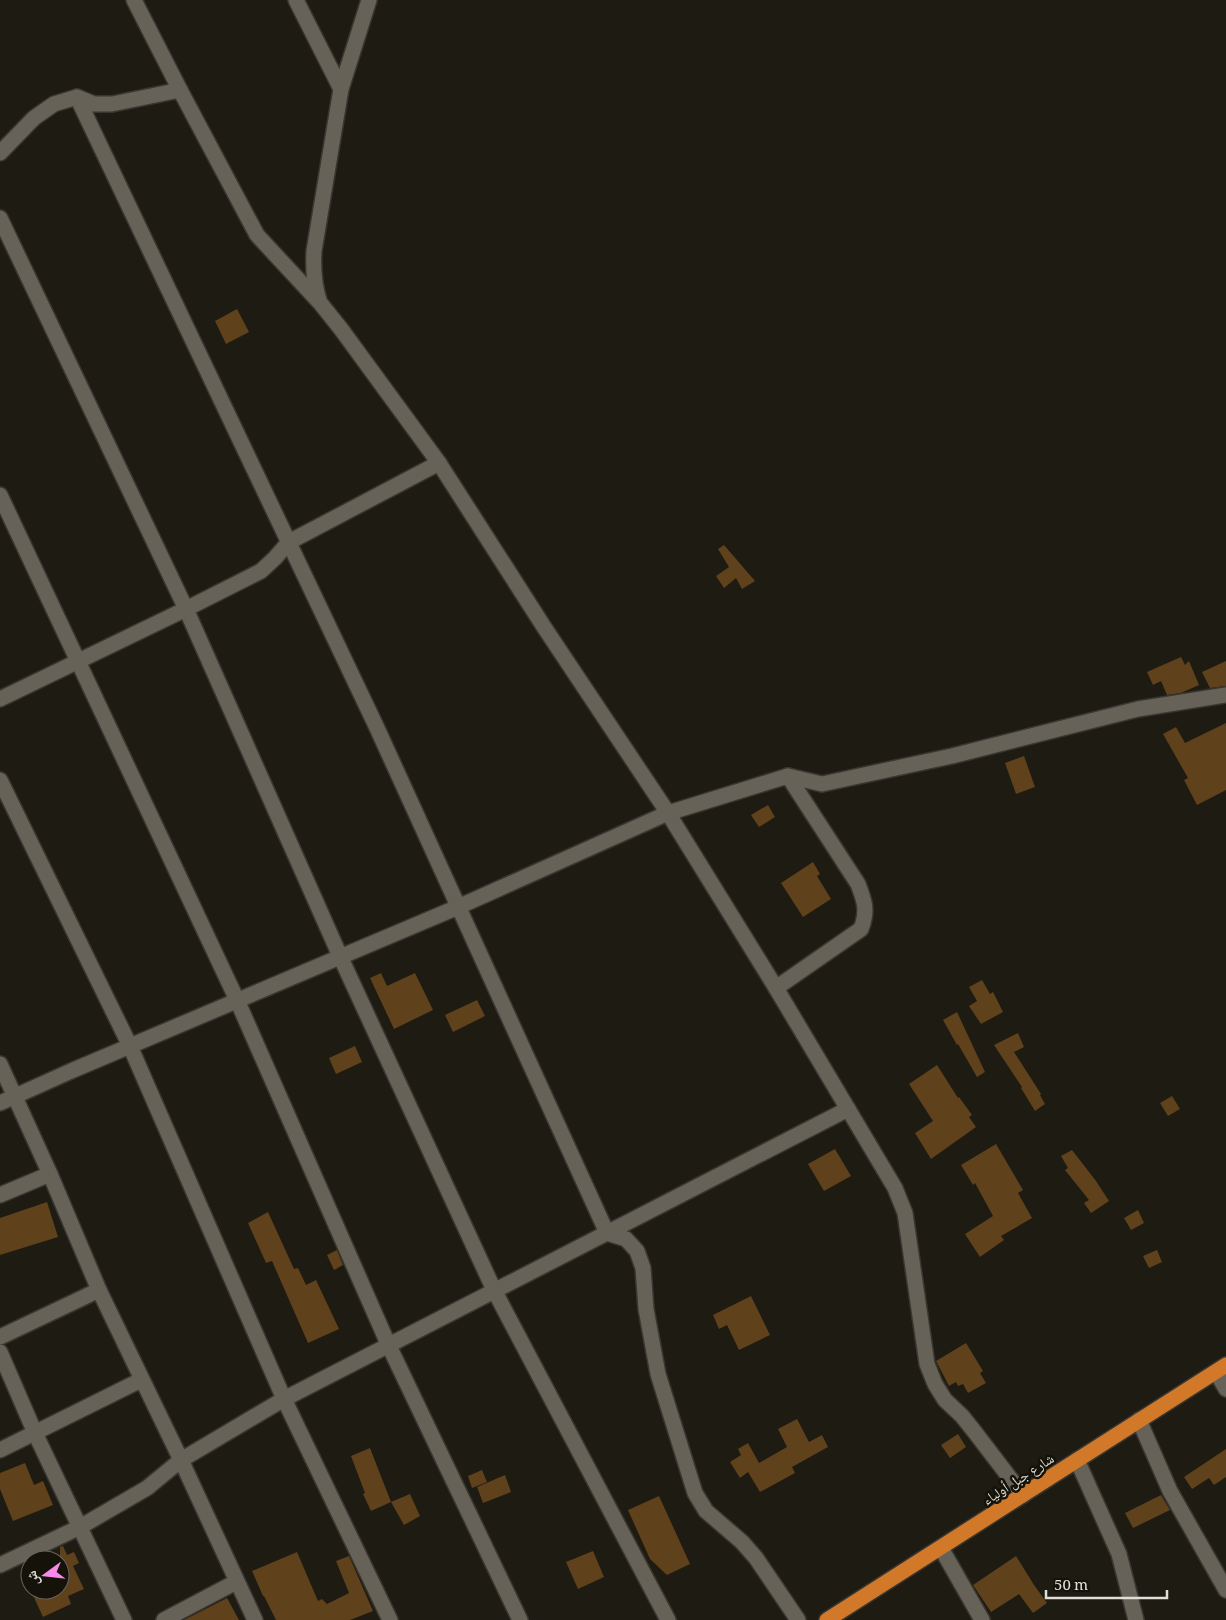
<svg xmlns="http://www.w3.org/2000/svg" width="1226" height="1620" viewBox="0 0 1226 1620" font-family="Georgia,'Noto Naskh Arabic',serif">
<style>
.building{fill:#5f411b}
.lines{fill:none;stroke-linecap:round;stroke-linejoin:round}
.minor-casing{stroke:#383630;stroke-width:18}
.highway-casing{stroke:#383630;stroke-width:18}
.minor{stroke:#666257;stroke-width:15}
.highway{stroke:#d17829;stroke-width:15}
.labels{text-anchor:middle;stroke-width:5;stroke-linejoin:round;paint-order:stroke}
.street-label{font-size:14px;fill:#e1ded8;stroke:#151209}
</style>
<rect width="100%" height="100%" fill="#1e1b12"/>
<g class="building">
<polygon points="237,309 249,332 226,344 215,321"/>
<polygon points="724,545 755,581 742,589 736,578 724,588 716,576 729,567 718,549"/>
<polygon points="1181,657 1185,665 1189,661 1199,685 1181,693 1167,695 1161,681 1153,685 1147,672"/>
<polygon points="1226,661 1226,686 1210,688 1202,672"/>
<polygon points="1226,723 1226,790 1197,805 1184,780 1188,778 1163,734 1176,727 1185,743"/>
<polygon points="1024,756 1035,787 1016,794 1005,763"/>
<polygon points="768,805 775,817 759,827 751,815"/>
<polygon points="813,862 820,874 817,876 831,899 803,917 781,883"/>
<polygon points="381,973 387,986 415,973 433,1010 394,1029 370,978"/>
<polygon points="982,980 990,994 993,992 1003,1012 981,1024 969,1006 977,1001 969,987"/>
<polygon points="477,1000 485,1016 453,1032 445,1015"/>
<polygon points="957,1012 985,1072 977,1077 958,1044 957,1045 943,1020"/>
<polygon points="1018,1033 1024,1047 1014,1052 1041,1094 1040,1095 1045,1104 1035,1111 1021,1088 1022,1087 994,1045"/>
<polygon points="355,1046 362,1062 336,1074 329,1058"/>
<polygon points="937,1065 958,1098 959,1097 972,1115 969,1117 976,1127 931,1159 915,1133 933,1121 909,1084"/>
<polygon points="1172,1096 1180,1109 1168,1116 1160,1103"/>
<polygon points="996,1144 1023,1190 1018,1193 1032,1218 1001,1236 1004,1240 980,1257 965,1234 993,1216 975,1183 973,1185 961,1165"/>
<polygon points="835,1149 851,1176 824,1191 808,1164"/>
<polygon points="1072,1150 1096,1181 1109,1201 1091,1213 1084,1203 1089,1200 1065,1170 1068,1168 1061,1156"/>
<polygon points="47,1202 58,1237 0,1255 0,1218"/>
<polygon points="1138,1210 1144,1223 1131,1230 1124,1218"/>
<polygon points="268,1212 294,1269 298,1268 306,1285 316,1280 339,1329 308,1343 272,1261 266,1263 248,1223"/>
<polygon points="337,1250 343,1265 334,1270 327,1255"/>
<polygon points="1157,1250 1162,1262 1149,1268 1143,1256"/>
<polygon points="751,1296 770,1335 739,1350 727,1325 719,1329 713,1315"/>
<polygon points="966,1343 983,1371 980,1373 986,1383 968,1393 963,1384 958,1386 956,1382 949,1386 936,1361"/>
<polygon points="797,1419 809,1442 822,1435 828,1447 792,1467 795,1473 760,1492 748,1472 740,1478 730,1462 741,1455 738,1449 748,1443 759,1463 787,1447 778,1429"/>
<polygon points="958,1434 966,1447 950,1458 941,1445"/>
<polygon points="370,1448 391,1502 371,1511 363,1494 365,1493 351,1456"/>
<polygon points="1226,1449 1226,1477 1214,1485 1209,1478 1192,1489 1184,1477"/>
<polygon points="25,1463 34,1485 43,1481 53,1505 13,1521 0,1489 0,1473"/>
<polygon points="482,1470 487,1482 472,1488 468,1476"/>
<polygon points="505,1475 511,1492 483,1503 477,1487"/>
<polygon points="410,1494 420,1516 404,1525 391,1502"/>
<polygon points="1161,1495 1170,1510 1133,1528 1125,1513"/>
<polygon points="659,1496 690,1564 667,1575 650,1559 628,1510"/>
<polygon points="63,1546 67,1555 74,1552 79,1563 73,1566 84,1589 68,1596 71,1604 43,1617 32,1593 39,1590 60,1590 60,1547"/>
<polygon points="593,1551 604,1577 578,1589 566,1562"/>
<polygon points="297,1552 318,1601 322,1599 327,1604 349,1593 336,1561 349,1556 373,1611 350,1620 276,1620 264,1596 263,1596 252,1571"/>
<polygon points="1016,1556 1034,1585 1047,1603 1033,1613 1019,1594 991,1612 973,1585"/>
<polygon points="227,1598 239,1620 184,1620"/>
</g>
<g class="lines">
<defs>
<g id="minor">
<polyline points="134,0 180,90 257,235 321,304 341,329 439,463 544,627 668,813 776,988 895,1188 905,1213 927,1364 935,1384 945,1400 962,1416 974,1431 1023,1495"/>
<polyline points="296,0 341,89"/>
<polyline points="77,97 377,728 607,1233 626,1239 637,1251 643,1268 646,1309 658,1374 695,1493 706,1511 742,1542 756,1558 798,1620"/>
<polyline points="0,153 34,118 54,104 77,97 94,104 112,104 180,90"/>
<polyline points="0,218 186,609 340,956 494,1290 668,1620"/>
<path d="M319,300C314,284 313,268 314,251L341,89L369,0"/>
<polyline points="0,495 237,1000 389,1346 520,1620"/>
<polyline points="0,699 186,609 261,571 275,558 289,542 439,463"/>
<polyline points="0,780 130,1046 284,1399 390,1620"/>
<path d="M776,988L861,929C868,911 865,902 858,884L788,776"/>
<polyline points="0,1064 50,1174 99,1290 181,1460 255,1620"/>
<polyline points="0,1103 71,1071 458,907 668,813 788,776 822,784 952,756 1138,709 1226,695"/>
<polyline points="0,1195 50,1174"/>
<polyline points="0,1337 99,1290"/>
<polyline points="0,1352 35,1433 124,1620"/>
<polyline points="1216,1372 1226,1389"/>
<polyline points="1139,1420 1170,1491 1226,1590"/>
<polyline points="0,1450 141,1380"/>
<polyline points="1077,1460 1119,1554 1136,1620"/>
<polyline points="941,1548 982,1620"/>
<polyline points="0,1565 80,1527 147,1488 181,1460 284,1399 848,1109"/>
<polyline points="164,1620 236,1582"/>
</g>
<polyline id="highway" points="827,1620 1226,1365"/>
</defs>
<use href="#minor" class="minor-casing"/>
<use href="#highway" class="highway-casing"/>
<use href="#minor" class="minor"/>
<use href="#highway" class="highway"/>
</g>
<g class="labels">
<g class="street-label">
<text transform="translate(1018 1479) rotate(-33)" y="5">شارع جبل أولياء</text>
</g>
</g>
<g transform="translate(45 1575) rotate(255)"><circle r="24" fill="#151209" stroke="#67645c"/>
<path d="M0-4L9 19L0 12L-9 19Z" fill="#f888ea"/>
<text y="-8" font-size="14" font-weight="bold" text-anchor="middle" fill="#e1ded8">ش</text>
</g>
<path d="M1046 1590v8h121v-8" fill="none" stroke="#e1ded8" stroke-width="2.5"/>
<text x="1054" y="1590" font-size="15" fill="#e1ded8" stroke="#151209" stroke-width="4" paint-order="stroke">50 m</text>
</svg>
